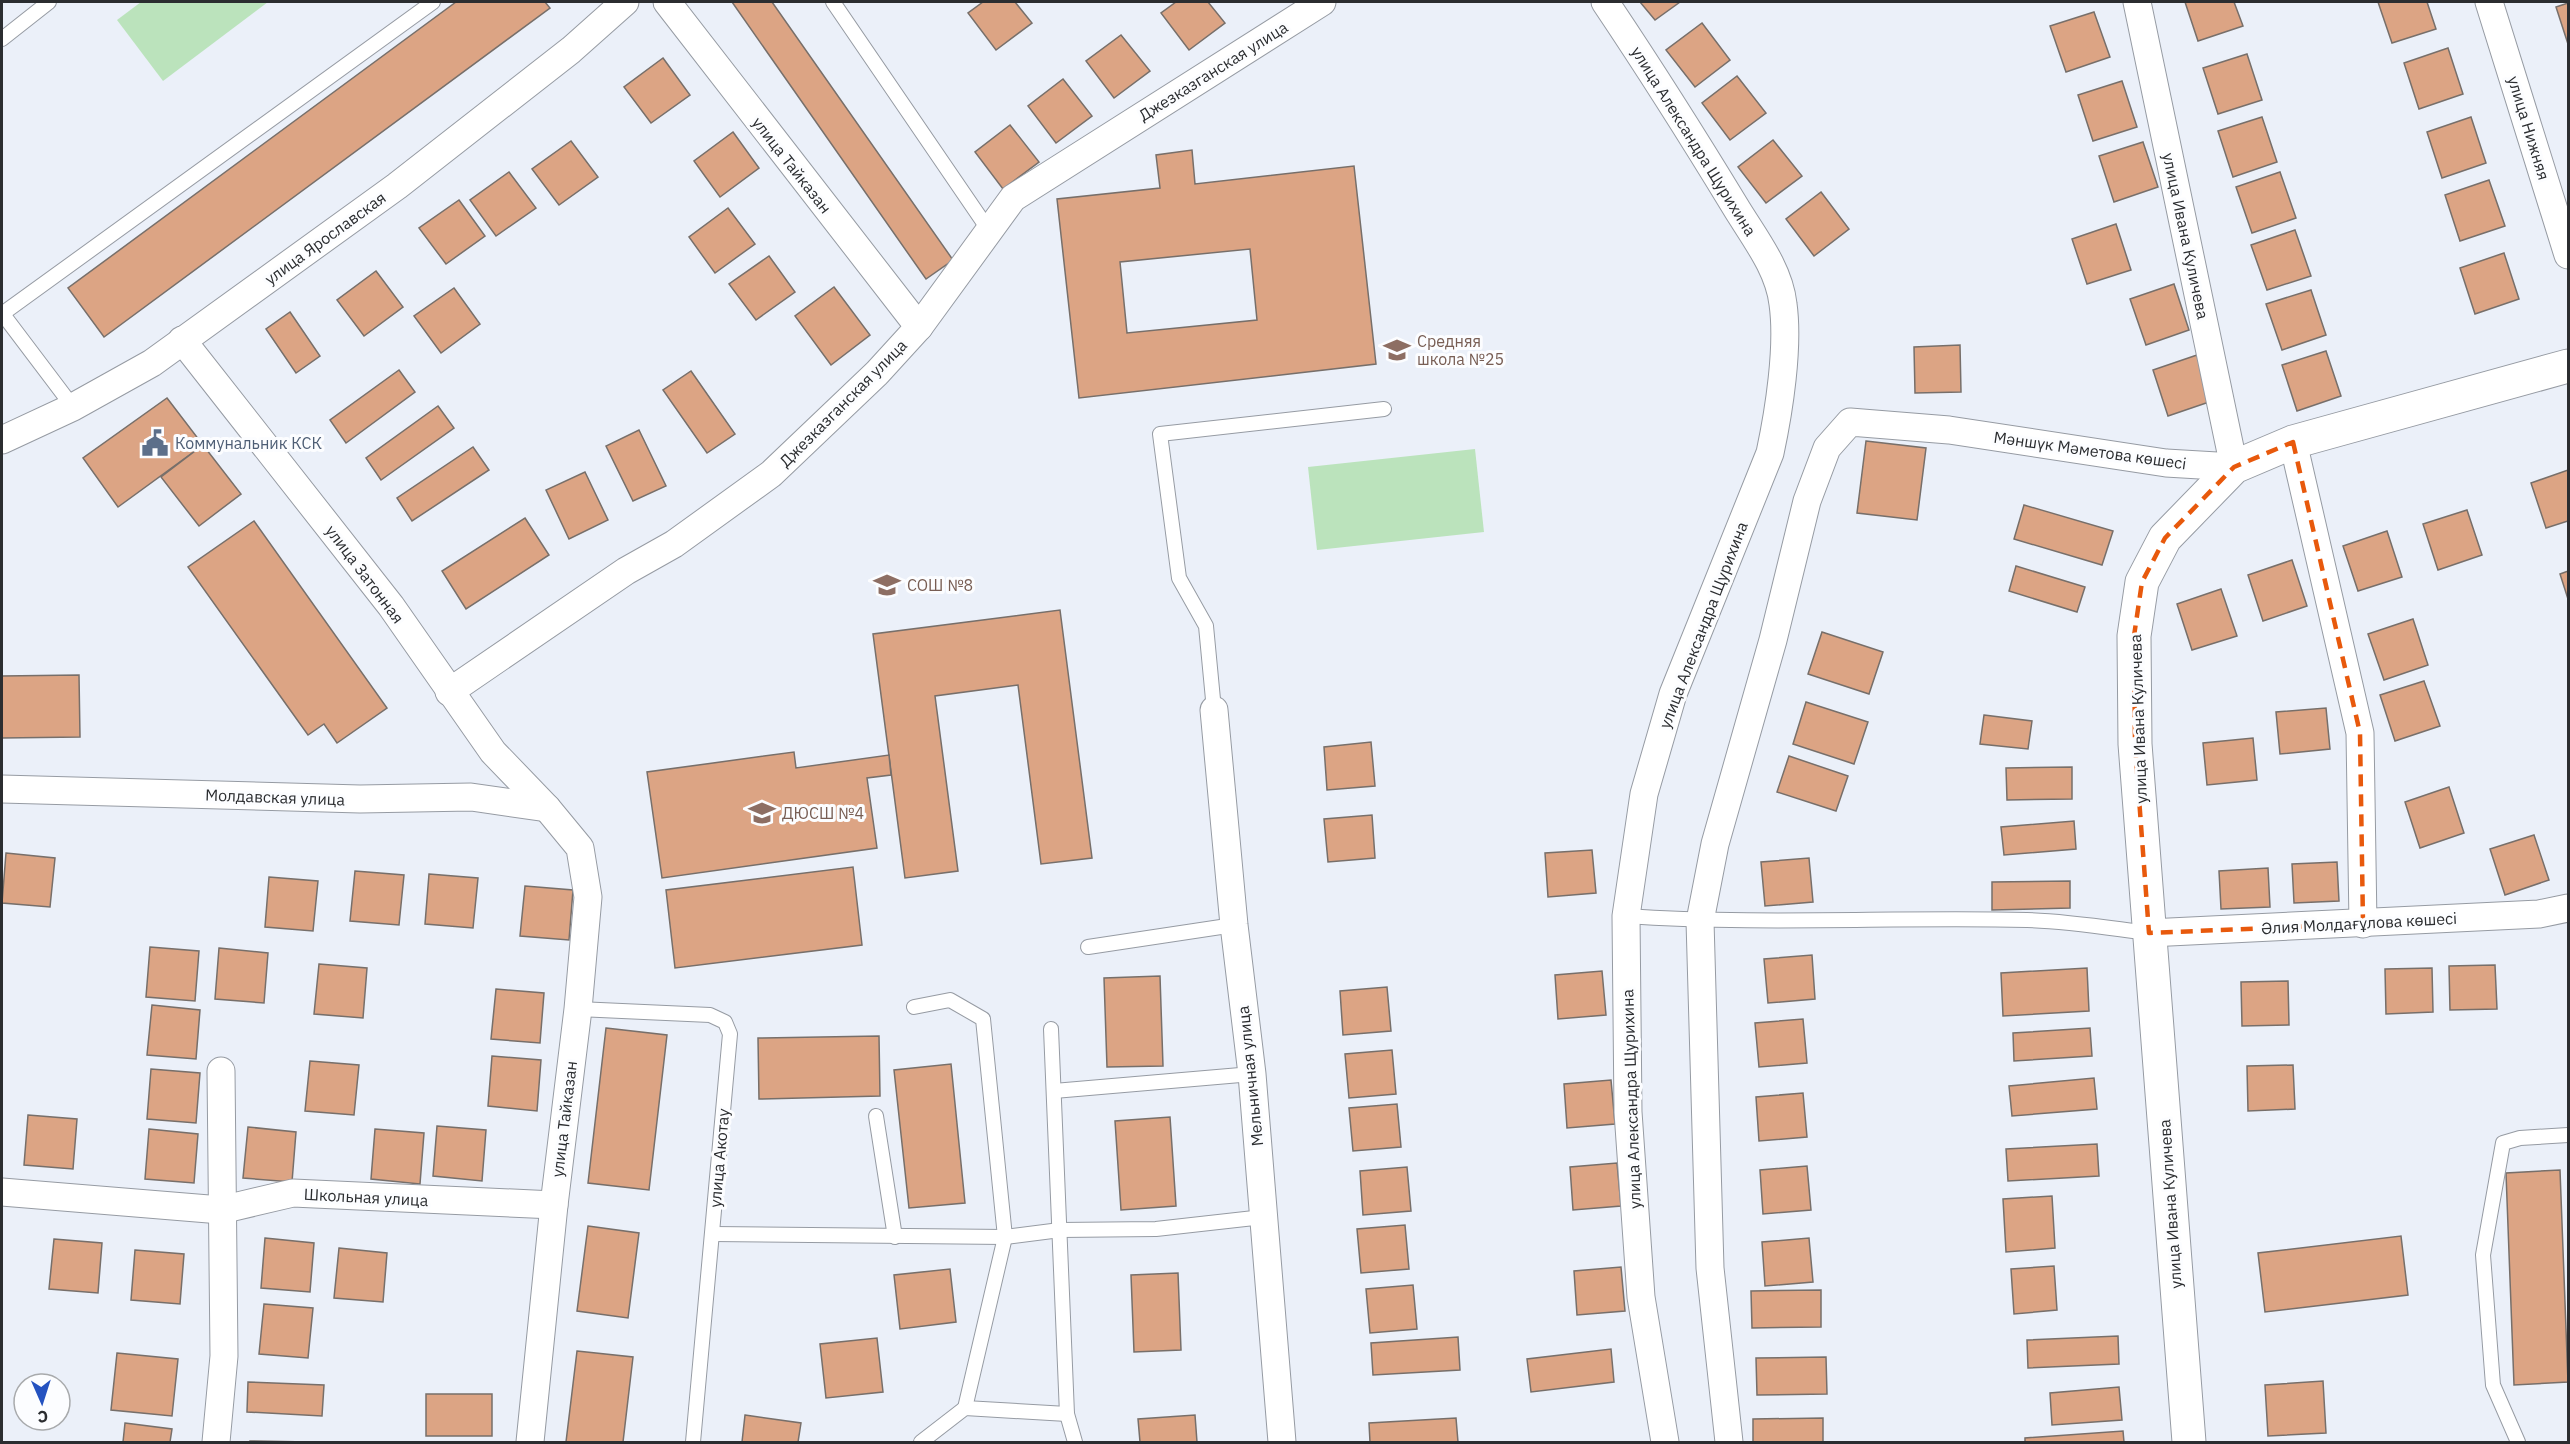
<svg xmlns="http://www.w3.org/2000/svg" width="2570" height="1444" viewBox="0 0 2570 1444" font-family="'IBM Plex Sans',sans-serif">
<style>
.green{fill:#bbe3bc}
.building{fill:#dca484;stroke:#776f6a;stroke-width:1.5;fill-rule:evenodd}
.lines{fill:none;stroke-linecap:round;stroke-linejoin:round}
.lane-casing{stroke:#969ba3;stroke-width:16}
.street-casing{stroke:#969ba3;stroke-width:29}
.secondary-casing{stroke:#969ba3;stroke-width:35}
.lane{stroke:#fff;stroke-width:14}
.street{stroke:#fff;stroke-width:27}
.secondary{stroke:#fff;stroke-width:33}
.marked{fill:none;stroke:#e8590c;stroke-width:4.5;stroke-dasharray:12 8;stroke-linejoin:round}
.labels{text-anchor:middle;stroke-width:6;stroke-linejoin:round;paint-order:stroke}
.street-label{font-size:16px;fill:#2b2d30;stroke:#fcfdff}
.education-label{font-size:16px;fill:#785e54;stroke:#fcfdff;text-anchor:start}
.service-label{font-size:16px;fill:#4e5e75;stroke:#fcfdff;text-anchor:start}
</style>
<rect width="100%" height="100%" fill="#ebf0f9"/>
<g class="green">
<polygon points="141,2 268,2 163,81 117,20"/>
<polygon points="1475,449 1484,532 1317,550 1308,467"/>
</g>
<g class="building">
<polygon points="456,2 545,2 550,8 104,337 68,288"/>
<polygon points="732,2 772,2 953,260 926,279"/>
<polygon points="983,2 1015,2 1032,23 996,50 968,13"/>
<polygon points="1176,2 1208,2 1225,23 1189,50 1161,13"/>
<polygon points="1640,2 1680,2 1655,20"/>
<polygon points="2185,2 2234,2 2243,26 2198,41"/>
<polygon points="2378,2 2427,2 2436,29 2392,43"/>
<polygon points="2568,3 2568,44 2556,7"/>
<polygon points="2094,12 2110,57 2066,72 2050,26"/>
<polygon points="1702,23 1730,60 1695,87 1666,50"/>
<polygon points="1121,35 1150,71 1114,98 1086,61"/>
<polygon points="2448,48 2463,94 2419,109 2404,63"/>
<polygon points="2247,54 2262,100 2218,114 2203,68"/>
<polygon points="663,58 690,95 651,123 624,87"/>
<polygon points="1737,76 1766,113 1730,140 1702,103"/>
<polygon points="1063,79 1092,116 1056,143 1028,106"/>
<polygon points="2122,81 2137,127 2093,141 2078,95"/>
<polygon points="2262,117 2277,162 2233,177 2218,131"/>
<polygon points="2471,117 2486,163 2442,178 2427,132"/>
<polygon points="1010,125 1039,162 1003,189 975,152"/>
<polygon points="733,132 759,168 720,197 694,161"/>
<polygon points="1773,140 1802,176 1766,203 1738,167"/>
<polygon points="571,141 598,177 559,205 532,169"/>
<polygon points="2143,142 2158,187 2114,202 2099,156"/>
<path d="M1192,150L1195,184L1354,166L1376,364L1079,398L1057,199L1160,188L1156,155ZM1250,249L1257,320L1127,333L1120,262Z"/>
<polygon points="509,172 536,208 496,236 470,200"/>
<polygon points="2280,172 2296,218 2252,233 2236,187"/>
<polygon points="2489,180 2505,226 2460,241 2445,195"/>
<polygon points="1821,192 1849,229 1814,256 1786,219"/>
<polygon points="459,200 485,236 446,264 419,228"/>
<polygon points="728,208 755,244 715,273 689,237"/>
<polygon points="2116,224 2131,270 2087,284 2072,239"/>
<polygon points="2295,230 2311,276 2267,290 2251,245"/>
<polygon points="2504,253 2519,299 2475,314 2460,268"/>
<polygon points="769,256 795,292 756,320 729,284"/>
<polygon points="376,271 403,307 364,336 337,300"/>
<polygon points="2174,284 2189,330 2146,345 2130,299"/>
<polygon points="834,287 870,335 831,365 795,316"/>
<polygon points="454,288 480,324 441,353 414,316"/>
<polygon points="2311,290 2326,335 2282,350 2266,304"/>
<polygon points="290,312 320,356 296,373 266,329"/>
<polygon points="1960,345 1961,392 1915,393 1914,347"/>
<polygon points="2326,351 2341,396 2297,411 2282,365"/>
<polygon points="2197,355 2212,401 2168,416 2153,370"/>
<polygon points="399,370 415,392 346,443 330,420"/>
<polygon points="691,371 735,434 707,453 663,390"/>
<polygon points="167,398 203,445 118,507 83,458"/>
<polygon points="438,406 454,428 381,480 366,458"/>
<polygon points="639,430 666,486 633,501 606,446"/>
<polygon points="1866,441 1926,448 1917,520 1857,513"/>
<polygon points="203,445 241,494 199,526 161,477"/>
<polygon points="473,447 489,470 412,521 397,498"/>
<polygon points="2568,470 2568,521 2546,528 2531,483"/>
<polygon points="585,472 608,520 569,539 546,490"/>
<polygon points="2024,505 2113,531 2102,565 2014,539"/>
<polygon points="2467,510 2482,555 2438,570 2423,524"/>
<polygon points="525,518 549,555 466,609 442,571"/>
<polygon points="254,521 387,708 337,743 324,724 308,735 188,567"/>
<polygon points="2387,531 2402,577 2358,591 2343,546"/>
<polygon points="2292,560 2307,606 2263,621 2248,575"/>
<polygon points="2016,566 2085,587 2077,612 2009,591"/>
<polygon points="2568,571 2568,599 2560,574"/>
<polygon points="2221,589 2237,636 2192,650 2177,604"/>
<polygon points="1060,610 1092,858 1041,864 1018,685 935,696 958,871 905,878 873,634"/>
<polygon points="2413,619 2428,665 2384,680 2368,634"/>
<polygon points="1822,632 1883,652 1869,694 1808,674"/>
<polygon points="79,675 80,737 2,738 2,676"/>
<polygon points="2424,681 2440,726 2395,741 2380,695"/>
<polygon points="1806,702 1868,722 1854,764 1793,744"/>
<polygon points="2326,708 2330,749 2280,754 2276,712"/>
<polygon points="1984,715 2032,721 2028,749 1980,744"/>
<polygon points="2253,738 2257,780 2207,785 2203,743"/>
<polygon points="1371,742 1375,786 1327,790 1324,747"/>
<polygon points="794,752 796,768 889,755 891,775 867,778 877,848 662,878 647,772"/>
<polygon points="1789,756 1848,776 1836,811 1777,792"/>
<polygon points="2072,767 2072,799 2007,800 2006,768"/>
<polygon points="2449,787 2464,833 2420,848 2405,802"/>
<polygon points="1372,815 1375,858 1328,862 1324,819"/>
<polygon points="2074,821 2076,849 2004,855 2001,827"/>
<polygon points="2534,835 2549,880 2505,895 2490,849"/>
<polygon points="1592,850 1596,893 1548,897 1545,853"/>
<polygon points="6,853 55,858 50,907 2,903"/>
<polygon points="1809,858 1813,902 1765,906 1761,862"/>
<polygon points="2337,862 2339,901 2294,903 2292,864"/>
<polygon points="853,867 862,945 675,968 666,890"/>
<polygon points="2268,868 2270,907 2221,909 2219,871"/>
<polygon points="355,871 404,875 399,925 350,921"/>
<polygon points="429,874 478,878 473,928 425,924"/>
<polygon points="269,877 318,881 313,931 265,927"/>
<polygon points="2070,881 2070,908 1992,910 1992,882"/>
<polygon points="525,886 573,890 569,940 520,936"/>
<polygon points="150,947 199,951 195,1001 146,997"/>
<polygon points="219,948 268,953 264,1003 215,999"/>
<polygon points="1812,955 1815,999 1768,1003 1764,959"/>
<polygon points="319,964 367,968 363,1018 314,1014"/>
<polygon points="2495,965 2497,1009 2450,1010 2449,966"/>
<polygon points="2087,968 2089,1011 2003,1016 2001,973"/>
<polygon points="2432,968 2433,1012 2386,1014 2385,969"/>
<polygon points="1602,971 1606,1015 1558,1019 1555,975"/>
<polygon points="1160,976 1163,1066 1107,1067 1104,978"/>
<polygon points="2288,981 2289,1025 2242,1026 2241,982"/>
<polygon points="1387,987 1391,1031 1343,1035 1340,991"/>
<polygon points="496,989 544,993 540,1043 491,1039"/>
<polygon points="152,1005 200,1010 196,1059 147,1055"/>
<polygon points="1803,1019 1807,1063 1759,1067 1755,1023"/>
<polygon points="606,1028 667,1035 649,1190 588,1183"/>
<polygon points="2090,1028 2092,1056 2014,1061 2013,1033"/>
<polygon points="879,1036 880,1096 759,1099 758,1038"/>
<polygon points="1392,1050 1396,1094 1349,1098 1345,1054"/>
<polygon points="492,1056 541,1060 537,1111 488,1106"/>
<polygon points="310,1061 359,1065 354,1115 305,1111"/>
<polygon points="951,1064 965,1203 909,1208 894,1070"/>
<polygon points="2293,1065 2295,1109 2248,1111 2247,1066"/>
<polygon points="151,1069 200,1073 196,1123 147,1119"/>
<polygon points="2094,1078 2097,1109 2012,1116 2009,1086"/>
<polygon points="1611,1080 1615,1124 1567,1128 1564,1084"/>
<polygon points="1803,1093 1807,1137 1759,1141 1756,1097"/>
<polygon points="1397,1104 1401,1147 1353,1151 1349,1108"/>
<polygon points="28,1115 77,1119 73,1169 24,1165"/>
<polygon points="1170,1117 1176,1206 1121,1210 1115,1121"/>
<polygon points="437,1126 486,1130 482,1181 433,1176"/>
<polygon points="248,1127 296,1132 292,1182 243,1178"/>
<polygon points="149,1129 198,1134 194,1183 145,1179"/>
<polygon points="375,1129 424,1133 420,1184 371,1179"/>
<polygon points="2097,1144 2099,1176 2008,1181 2006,1149"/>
<polygon points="1617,1163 1621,1206 1573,1210 1570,1167"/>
<polygon points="1807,1166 1811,1210 1763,1214 1760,1170"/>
<polygon points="1407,1167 1411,1211 1363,1215 1360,1171"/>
<polygon points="2560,1170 2568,1382 2514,1385 2506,1173"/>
<polygon points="2052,1196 2055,1248 2006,1252 2003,1199"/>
<polygon points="1405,1225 1409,1269 1361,1273 1357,1229"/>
<polygon points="588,1226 639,1233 628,1318 577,1311"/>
<polygon points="2401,1236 2408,1295 2265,1312 2258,1253"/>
<polygon points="265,1238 314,1243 310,1292 261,1288"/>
<polygon points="1809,1238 1813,1282 1765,1286 1762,1242"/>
<polygon points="54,1239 102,1243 98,1293 49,1289"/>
<polygon points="339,1248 387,1253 383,1302 334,1298"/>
<polygon points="135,1250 184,1254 180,1304 131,1300"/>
<polygon points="2054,1266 2057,1310 2014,1314 2011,1269"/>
<polygon points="1621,1267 1625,1311 1577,1315 1574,1271"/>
<polygon points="950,1269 956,1322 900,1329 894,1275"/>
<polygon points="1178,1273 1181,1350 1134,1352 1131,1275"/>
<polygon points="1413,1285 1417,1329 1370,1333 1366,1289"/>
<polygon points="1821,1290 1821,1327 1752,1328 1751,1291"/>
<polygon points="264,1304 313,1308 308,1358 259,1354"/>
<polygon points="2118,1336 2119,1364 2028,1368 2027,1340"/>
<polygon points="1458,1337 1460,1370 1373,1375 1371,1343"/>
<polygon points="877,1338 883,1392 826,1398 820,1344"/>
<polygon points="1611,1349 1614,1382 1531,1392 1527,1359"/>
<polygon points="577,1351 633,1357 623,1442 566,1442"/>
<polygon points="117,1353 178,1359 172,1416 111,1410"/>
<polygon points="1826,1357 1827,1394 1757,1395 1756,1358"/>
<polygon points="2323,1381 2326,1433 2268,1436 2265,1385"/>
<polygon points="248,1382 324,1385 322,1416 247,1412"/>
<polygon points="2119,1387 2122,1420 2052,1425 2050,1393"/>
<rect x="426" y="1394" width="66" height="42"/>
<polygon points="745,1415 801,1423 798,1442 742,1442"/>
<polygon points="1195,1415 1197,1442 1140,1442 1138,1419"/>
<polygon points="1456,1418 1458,1442 1370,1442 1369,1423"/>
<polygon points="1823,1418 1823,1442 1753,1442 1753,1419"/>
<polygon points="125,1423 172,1429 170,1442 123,1442"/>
<polygon points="2123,1431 2124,1442 2025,1442 2025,1438"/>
<polygon points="250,1441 310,1442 250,1442"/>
</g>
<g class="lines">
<defs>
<g id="lane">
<polyline points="833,2 988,229"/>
<polyline points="2,39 49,2"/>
<polyline points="2,313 73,407"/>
<polyline points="2,314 433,2"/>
<polyline points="1214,710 1206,626 1179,578 1160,434 1384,409"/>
<path d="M1626,916C1759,925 1893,917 2027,920C2068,921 2109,928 2149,933"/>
<polyline points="1088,947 1234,925"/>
<polyline points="914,1007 950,1000 983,1019 1005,1237 965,1408"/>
<polyline points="578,1009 710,1015 725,1022 730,1034 693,1442"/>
<polyline points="1051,1029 1067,1414 1075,1442"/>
<polyline points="1054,1091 1252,1074"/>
<polyline points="876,1116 895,1237"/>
<polyline points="713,1234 1005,1237 1060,1230 1156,1229 1263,1217"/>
<polyline points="921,1442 965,1408 1067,1414"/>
<polyline points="2518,1442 2493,1385 2483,1255 2503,1143 2520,1138 2568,1135"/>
</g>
<g id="street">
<polyline points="667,2 919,327"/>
<path d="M1605,2C1650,69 1693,137 1735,206C1753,236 1779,268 1783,304C1789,347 1779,411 1770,453L1673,694L1644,794L1626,916L1628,1112L1641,1297L1665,1442"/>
<polyline points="2489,2 2568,255"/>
<polyline points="182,340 391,606 493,752 547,808 580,848 588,897 578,1009 554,1205 530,1442"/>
<polyline points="2,440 73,407 152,363 397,186 571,50 625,2"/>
<polyline points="2293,442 2360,733 2363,924"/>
<polyline points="449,692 626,571 674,544 771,474 877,373 919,327 1013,198 1322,2"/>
<polyline points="1214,710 1234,925 1252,1074 1282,1442"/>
<polyline points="2,789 360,799 471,797 547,808"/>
<polyline points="2149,933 2539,914 2568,908"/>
<polyline points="2,1192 221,1210 293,1193 554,1205"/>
<polyline points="216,1442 224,1356 221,1071"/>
<polyline points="1729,1442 1710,1268 1700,921 1715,844 1773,640 1807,501 1827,448 1850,422 1949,430 2166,463 2234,467 2137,2"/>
</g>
<polyline id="secondary" points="2189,1442 2135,744 2134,636 2142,582 2165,538 2234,467 2293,442 2568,366"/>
</defs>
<use href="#lane" class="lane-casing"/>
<use href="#street" class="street-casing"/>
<use href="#secondary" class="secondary-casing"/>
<use href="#lane" class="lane"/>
<use href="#street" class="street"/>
<use href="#secondary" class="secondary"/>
</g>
<path class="marked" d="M2293,442L2360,733L2363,924L2149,933L2135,744L2134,636L2142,582L2165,538L2234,467Z"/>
<defs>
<symbol id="school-bare" viewBox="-9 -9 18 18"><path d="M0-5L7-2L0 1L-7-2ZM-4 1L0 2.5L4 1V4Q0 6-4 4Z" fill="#8d6e63" stroke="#fcfdff" stroke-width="2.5" paint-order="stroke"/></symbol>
<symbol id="civic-bare" viewBox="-9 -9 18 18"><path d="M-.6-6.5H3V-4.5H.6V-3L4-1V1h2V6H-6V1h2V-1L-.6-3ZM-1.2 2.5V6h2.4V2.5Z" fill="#5c6f8a" stroke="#fcfdff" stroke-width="2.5" paint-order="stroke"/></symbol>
</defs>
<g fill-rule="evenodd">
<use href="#school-bare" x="1378" y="331" width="38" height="38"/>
<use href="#civic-bare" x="136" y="424" width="38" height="38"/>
<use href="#school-bare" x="868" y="566" width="38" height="38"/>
<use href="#school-bare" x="743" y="794" width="38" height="38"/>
</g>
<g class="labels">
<g class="street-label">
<text transform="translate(1213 71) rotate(-32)" y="6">Джезказганская улица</text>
<text transform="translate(2529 128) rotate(73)" y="6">улица Нижняя</text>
<text transform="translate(1694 141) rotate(58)" y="6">улица Александра Щурихина</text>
<text transform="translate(792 165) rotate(52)" y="6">улица Тайказан</text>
<text transform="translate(2186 236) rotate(78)" y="6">улица Ивана Куличева</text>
<text transform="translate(325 238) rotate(-36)" y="6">улица Ярославская</text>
<text transform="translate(843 403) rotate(-45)" y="6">Джезказганская улица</text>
<text transform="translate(2090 450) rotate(8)" y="6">Мәншүк Мәметова көшесі</text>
<text transform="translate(365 574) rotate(53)" y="6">улица Затонная</text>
<text transform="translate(1703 625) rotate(-69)" y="6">улица Александра Щурихина</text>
<text transform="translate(2138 719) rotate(-92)" y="6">улица Ивана Куличева</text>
<text transform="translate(275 797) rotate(2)" y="6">Молдавская улица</text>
<text transform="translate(2359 923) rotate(-3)" y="6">Әлия Молдағұлова көшесі</text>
<text transform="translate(1250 1076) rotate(-96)" y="6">Мельничная улица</text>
<text transform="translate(1631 1099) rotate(-92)" y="6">улица Александра Щурихина</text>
<text transform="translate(564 1119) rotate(-83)" y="6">улица Тайказан</text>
<text transform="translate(719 1158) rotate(-85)" y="6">улица Акотау</text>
<text transform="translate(366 1197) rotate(3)" y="6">Школьная улица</text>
<text transform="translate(2170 1204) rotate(-94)" y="6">улица Ивана Куличева</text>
</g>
<g class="education-label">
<text x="1417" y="347">Средняя<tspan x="1417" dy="18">школа №25</tspan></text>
<text x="907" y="591">СОШ №8</text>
<text x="782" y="819">ДЮСШ №4</text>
</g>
<g class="service-label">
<text x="175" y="449">Коммунальник КСК</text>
</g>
</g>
<rect width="2570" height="1444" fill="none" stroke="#2b2d30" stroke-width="6"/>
<g transform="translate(42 1402) rotate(177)"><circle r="28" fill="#fcfdff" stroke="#a8aaac" stroke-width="1.5"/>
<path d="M0-4.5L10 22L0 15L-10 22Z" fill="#2452c0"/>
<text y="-9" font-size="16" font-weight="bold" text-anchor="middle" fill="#2b2d30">С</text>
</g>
</svg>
